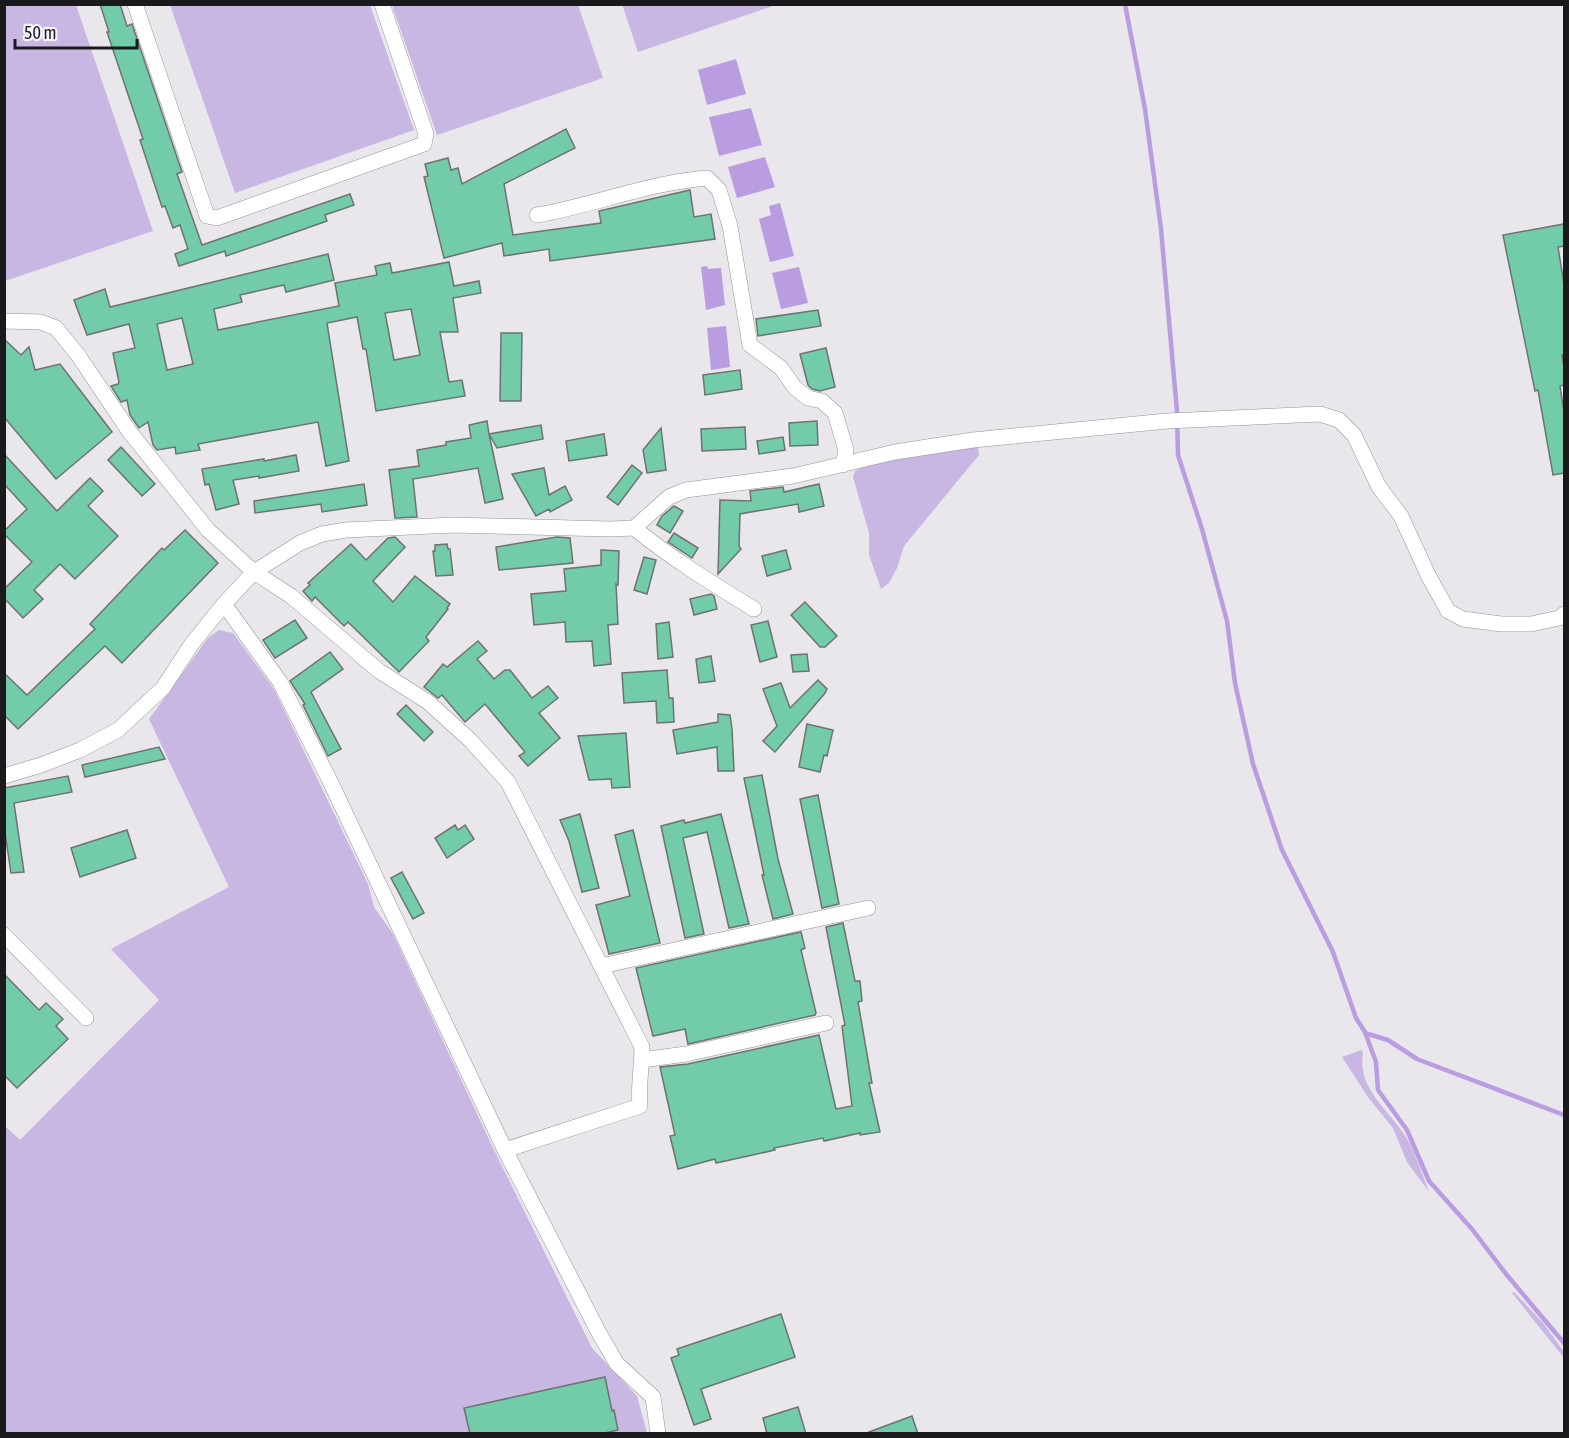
<svg xmlns="http://www.w3.org/2000/svg" width="1569" height="1438" viewBox="0 0 1569 1438" font-family="'Asap Condensed',sans-serif">
<style>
.green{fill:#c8b6e3}
.water{fill:#b99de0}
.lines{fill:none;stroke-linecap:round;stroke-linejoin:round}
.stream{stroke:#b99de0;stroke-width:4.5}
.building{fill:#72cba9;stroke:#6d7371;stroke-width:1.5;fill-rule:evenodd}
.minor-casing{stroke:#949298;stroke-width:16}
.minor{stroke:#fff;stroke-width:15}
</style>
<rect width="100%" height="100%" fill="#e9e6ec"/>
<g class="green">
<polygon points="622,4 776,4 776,5 638,52"/>
<polygon points="4,5 76,5 153,231 5,281"/>
<polygon points="170,5 370,5 414,130 235,193"/>
<polygon points="392,5 578,5 603,78 437,135"/>
<path d="M978,447L979,455L904,546L897,568L889,583L881,589L869,555V533L853,477L855,471C892,450 937,451 978,447Z"/>
<polygon points="219,630 233,633 274,689 368,884 374,907 393,934 492,1146 592,1348 637,1396 647,1433 5,1433 4,1125 20,1140 159,1000 111,949 229,887 149,719 208,638"/>
<path d="M1361,1050L1363,1053C1356,1091 1395,1114 1410,1144C1417,1159 1423,1176 1429,1192L1407,1162L1393,1128L1368,1097L1342,1057Z"/>
<polygon points="1514,1292 1544,1324 1564,1352 1564,1358 1512,1293"/>
</g>
<g class="water">
<polygon points="736,59 746,94 707,105 698,70"/>
<polygon points="751,108 762,145 719,156 709,117"/>
<polygon points="765,157 775,187 737,198 728,167"/>
<polygon points="780,203 794,256 770,262 759,219 771,215 769,206"/>
<polygon points="707,266 708,269 721,268 725,305 706,310 701,267"/>
<polygon points="799,267 808,303 781,309 772,273"/>
<polygon points="726,326 730,367 711,370 707,328"/>
</g>
<g class="lines">
<g class="stream">
<polyline points="1125,4 1145,109 1161,229 1177,412 1178,455 1202,529 1227,621 1235,683 1253,764 1282,850 1333,952 1356,1018 1365,1032 1376,1062 1378,1090 1407,1130 1429,1181 1472,1229 1506,1274 1564,1343"/>
<polyline points="1365,1033 1388,1040 1417,1059 1564,1115"/>
</g>
</g>
<g class="building">
<polygon points="100,4 120,4 127,26 132,24 182,172 177,174 202,245 350,194 354,205 325,215 327,221 273,240 226,256 225,251 179,266 175,254 188,249 180,225 173,228 165,206 162,207 140,140 143,139 107,32 109,32"/>
<polygon points="566,129 575,148 504,184 513,235 601,223 599,211 690,190 694,217 711,214 715,239 550,261 549,249 504,256 502,243 444,258 424,177 428,176 425,164 448,158 451,170 458,168 462,184"/>
<polygon points="1564,224 1564,246 1558,247 1564,284 1564,354 1562,355 1564,368 1564,385 1560,386 1564,412 1564,473 1553,475 1538,390 1535,391 1503,235"/>
<path d="M328,254L334,280L286,292L284,285L240,295L242,302L214,309L218,330L339,306L335,283L377,275L375,266L390,263L392,273L449,262L454,286L479,281L481,293L453,298L458,332H440L449,382L462,380L465,396L376,411L366,349H363L357,317L327,323L349,461L326,466L318,422L198,444L200,450L176,454L175,447L157,450L153,445L148,422L139,428L130,415L127,400L121,402L111,386L118,384L119,382L113,353L135,348L129,324L87,335L74,300L105,289L110,307ZM411,309L420,355L394,360L385,313ZM182,318L193,364L167,370L157,324Z"/>
<polygon points="818,310 821,326 758,336 756,319"/>
<polygon points="501,333 522,333 521,401 500,401"/>
<polygon points="4,339 21,355 29,347 35,370 60,364 112,432 56,479 4,417"/>
<polygon points="826,348 835,387 820,391 812,389 808,385 800,354"/>
<polygon points="740,370 742,389 705,395 703,375"/>
<polygon points="487,421 489,434 541,425 543,439 497,448 489,434 503,499 485,503 478,468 413,479 417,517 395,518 389,470 419,466 417,450 446,445 446,442 471,438 469,425"/>
<polygon points="817,421 818,445 790,446 789,423"/>
<polygon points="745,427 746,449 702,451 701,429"/>
<polygon points="661,428 666,470 647,473 643,450"/>
<polygon points="604,434 607,455 569,461 566,441"/>
<polygon points="783,437 785,450 759,454 757,441"/>
<polygon points="121,447 155,484 142,496 108,460"/>
<polygon points="4,454 57,511 90,478 103,491 88,506 118,536 75,579 60,564 34,590 43,599 23,618 4,598 4,589 32,562 4,534 4,531 27,509 4,484"/>
<polygon points="296,455 299,471 259,478 259,476 233,480 239,504 216,510 209,484 205,485 202,469 264,459 264,461"/>
<polygon points="632,465 642,473 618,505 607,497"/>
<polygon points="544,468 549,495 565,486 572,500 550,512 549,509 536,516 512,474"/>
<polygon points="364,484 367,505 322,512 321,504 255,513 254,501"/>
<polygon points="819,484 824,506 799,512 798,504 740,514 739,546 741,549 718,574 720,500 751,501 750,491 783,487 784,492"/>
<polygon points="674,506 683,511 670,533 657,525 662,516"/>
<polygon points="185,530 218,563 122,663 105,646 18,729 4,715 4,673 27,695 95,629 90,624 162,548 164,550"/>
<polygon points="674,533 698,548 692,558 668,542"/>
<polygon points="395,537 405,547 373,581 393,602 415,576 450,604 447,608 448,609 426,637 429,641 399,672 348,622 344,626 315,597 312,601 303,591 310,585 308,583 351,544 366,560 388,538"/>
<polygon points="557,537 570,538 573,563 499,570 496,547"/>
<polygon points="447,544 448,549 450,549 453,575 436,576 433,551 435,551 435,545"/>
<polygon points="601,550 619,551 618,585 616,584 618,624 608,625 611,664 594,666 592,641 566,642 565,622 534,625 531,594 566,591 564,569 601,565"/>
<polygon points="786,550 791,569 767,576 762,556"/>
<polygon points="644,557 656,560 647,594 634,590"/>
<polygon points="711,594 714,596 717,609 694,615 690,599"/>
<polygon points="805,602 837,636 825,647 820,647 791,615"/>
<polygon points="295,620 307,638 275,658 263,640"/>
<polygon points="768,621 777,657 760,662 751,625"/>
<polygon points="669,622 673,657 658,659 656,624"/>
<polygon points="478,641 487,651 477,659 494,679 505,670 510,670 532,698 548,686 558,698 539,713 560,738 528,766 519,756 525,752 485,704 465,722 442,695 438,698 424,687 443,664 447,667"/>
<polygon points="330,652 343,669 311,692 341,749 328,756 303,705 305,704 290,681"/>
<polygon points="807,654 809,671 793,672 791,655"/>
<polygon points="711,656 715,681 699,683 696,659"/>
<polygon points="667,670 669,698 673,698 674,722 657,723 656,701 624,703 622,673"/>
<polygon points="818,680 827,689 825,693 775,752 763,741 777,726 763,689 781,683 790,708"/>
<polygon points="406,705 433,732 424,741 397,714"/>
<polygon points="718,714 730,715 732,729 734,771 718,771 717,747 677,754 673,730 718,722"/>
<polygon points="807,724 833,730 827,756 824,755 820,772 799,767"/>
<polygon points="626,733 630,787 612,788 611,779 589,780 578,736"/>
<polygon points="159,747 165,759 85,777 82,765"/>
<polygon points="762,775 778,859 793,914 773,919 762,875 764,875 744,778"/>
<polygon points="68,776 72,792 14,803 24,872 11,873 4,826 4,788"/>
<polygon points="818,795 839,904 822,908 800,799"/>
<polygon points="580,814 599,888 582,892 569,841 560,820"/>
<polygon points="721,814 749,924 729,928 707,832 683,838 704,934 685,938 661,826 684,820 685,823"/>
<polygon points="455,825 458,830 465,825 474,839 447,858 435,838"/>
<polygon points="127,830 136,858 80,877 71,848"/>
<polygon points="633,830 660,943 609,954 596,905 630,896 615,835"/>
<polygon points="402,872 424,913 413,919 391,878"/>
<polygon points="843,923 855,981 860,981 862,1001 858,1002 872,1083 869,1083 880,1132 860,1135 860,1133 824,1141 823,1138 774,1148 775,1150 716,1163 715,1159 678,1169 670,1136 675,1135 660,1067 688,1064 819,1035 836,1109 852,1106 842,1026 845,1025 826,927"/>
<polygon points="801,932 805,948 801,950 816,1013 815,1015 688,1044 685,1029 653,1036 636,968"/>
<polygon points="4,974 39,1010 46,1003 63,1019 56,1026 68,1039 17,1088 4,1075"/>
<polygon points="781,1314 795,1357 701,1389 711,1419 694,1425 671,1358 679,1355 677,1349"/>
<polygon points="605,1377 612,1411 614,1410 618,1430 600,1434 470,1434 464,1408"/>
<polygon points="798,1407 806,1434 767,1434 763,1418"/>
<polygon points="912,1416 918,1434 870,1434 869,1432"/>
</g>
<g class="lines">
<defs>
<g id="minor">
<polyline points="135,4 207,216 217,218 424,144 426,134 382,4"/>
<path d="M537,215C595,205 647,183 707,178L719,190L730,226L750,345L781,368L795,388L808,398L822,401L835,413L846,450L843,465"/>
<path d="M4,321L41,322L56,328L78,355L129,431L208,530L254,572L291,596L379,671L428,702L470,740L508,782L642,1047C642,1067 638,1086 640,1106L505,1150"/>
<path d="M634,528C671,558 713,584 754,609"/>
<polyline points="224,604 280,682 329,779 505,1150 599,1333 617,1364 653,1397 658,1434"/>
<polyline points="4,776 41,765 80,750 118,730 163,688 191,645 224,604 254,572 300,543 322,534 346,530 454,525 611,529 634,528 669,497 686,490 793,476 895,452 973,440 1167,421 1320,414 1339,420 1354,435 1379,487 1401,516 1428,575 1448,611 1463,619 1501,624 1531,624 1559,618 1564,614"/>
<polyline points="4,935 86,1018"/>
<polyline points="601,966 868,908"/>
<polyline points="642,1060 686,1054 826,1023"/>
</g>
</defs>
<use href="#minor" class="minor-casing"/>
<use href="#minor" class="minor"/>
</g>
<rect width="1569" height="1438" fill="none" stroke="#1a191b" stroke-width="12"/>
<path d="M15 39v9h122v-9" fill="none" stroke="#1a191b" stroke-width="3"/>
<text x="24" y="39" font-size="18" fill="#1a191b" stroke="#f6f3fa" stroke-width="4.5" paint-order="stroke">50 m</text>
</svg>
